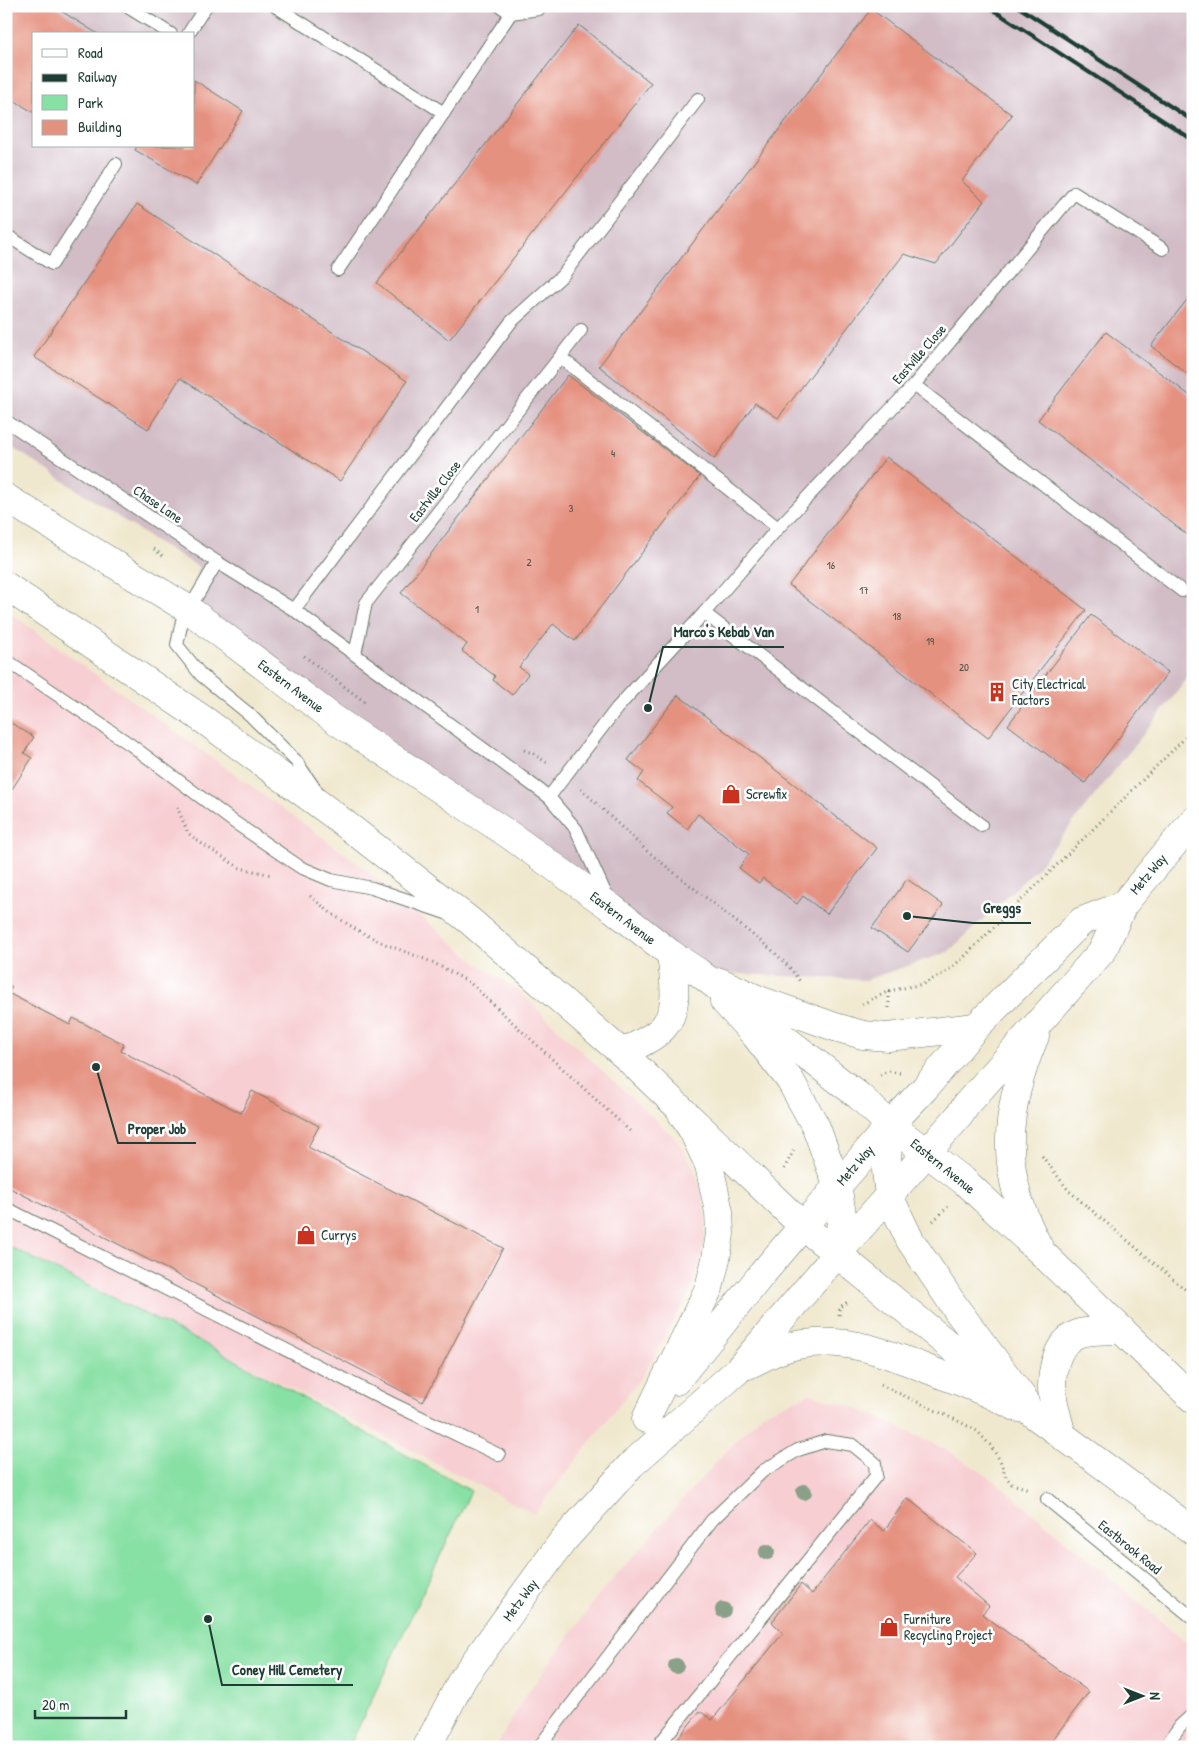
<svg xmlns="http://www.w3.org/2000/svg" width="1199" height="1753" viewBox="0 0 1199 1753" font-family="'Patrick Hand',sans-serif">
<style>
.built{fill:#f7cfd3}
.industrial{fill:#d2bdc7;fill-rule:evenodd}
.green{fill:#87e0a4;stroke:#538e6c}
.building{fill:#e59180}
.lines{fill:none;stroke-linecap:round;stroke-linejoin:round}
.service-casing{stroke:#68796a;stroke-width:14}
.tertiary-casing{stroke:#68796a;stroke-width:29}
.primary-casing{stroke:#68796a;stroke-width:29}
.trunk-casing{stroke:#68796a;stroke-width:29}
.path{stroke:#68796a;stroke-width:3;stroke-dasharray:1 4;stroke-linecap:butt}
.service{stroke:#fff;stroke-width:12}
.tertiary{stroke:#fff;stroke-width:28}
.primary{stroke:#fff;stroke-width:28}
.trunk{stroke:#fff;stroke-width:28}
.rail{stroke:#1f3d34;stroke-width:4}
.tree{fill:#8ba089}
.labels{text-anchor:middle;stroke-width:5;stroke-linejoin:round;paint-order:stroke}
.number-label{font-size:11px;fill:#505247}
.street-label{font-size:14px;fill:#1f3d34;stroke:#fff}
.poi-label{font-size:14px;fill:#1f3d34;stroke:#fff;text-anchor:start}
.leader{fill:none;stroke:#1f3d34;stroke-width:2}
.callout-dot{fill:#1f3d34;stroke:#fff;stroke-width:2}
.callout-label{font-size:15px;text-anchor:middle;font-weight:bold;fill:#1f3d34;stroke:#fff;stroke-width:5;stroke-linejoin:round;paint-order:stroke}
</style>
<rect width="100%" height="100%" fill="#fff"/>
<filter id="ink" filterUnits="userSpaceOnUse"><feTurbulence type="fractalNoise" baseFrequency=".02" numOctaves="2"/><feDisplacementMap in="SourceGraphic" scale="10" xChannelSelector="R" yChannelSelector="G"/><feConvolveMatrix kernelMatrix="1 2 1 2 8 2 1 2 1" color-interpolation-filters="sRGB"/></filter>
<filter id="wash" filterUnits="userSpaceOnUse"><feTurbulence type="fractalNoise" baseFrequency=".0096" numOctaves="4" result="noise"/><feDisplacementMap in="SourceGraphic" scale="20" xChannelSelector="R" yChannelSelector="G"/><feGaussianBlur stdDeviation="1.12" result="paint"/><feColorMatrix in="noise" values="0 0 0 0 0 0 0 0 0 0 0 0 0 0 0 0 0 1.4 0 .05"/><feComposite in="paint" operator="in"/></filter>
<g filter="url(#wash)">
<rect width="100%" height="100%" fill="#f0e8ce"/>
<g class="built">
<polygon points="6,610 355,861 478,964 520,992 568,1039 676,1139 692,1164 701,1190 706,1219 704,1246 693,1286 645,1372 534,1514 215,1349 6,1245"/>
<polygon points="809,1394 855,1407 943,1448 991,1478 1193,1648 1193,1747 496,1747 522,1701 598,1596 720,1458 763,1413"/>
</g>
<path class="industrial" d="M6,6H1193V668L1174,696L1036,869L948,952L866,980L698,972L188,609L199,567L152,539L6,443ZM34,34H194V146H34Z"/>
<polygon class="green" points="6,1245 215,1349 471,1491 349,1747 6,1747"/>
<g id="blocks">
<g class="building">
<polygon points="6,6 53,6 98,34 34,34 34,113 6,95"/>
<polygon points="871,9 1012,115 962,181 984,201 936,264 904,254 778,418 755,403 714,459 599,366"/>
<polygon points="579,25 651,83 449,340 377,283"/>
<polygon points="194,80 243,111 196,185 135,150 137,146 194,146"/>
<polygon points="137,204 407,381 340,481 180,378 148,429 34,357"/>
<polygon points="1193,292 1193,378 1151,346"/>
<polygon points="1106,332 1193,398 1193,539 1038,420"/>
<polygon points="568,375 700,476 575,641 553,624 519,667 528,674 512,695 493,680 495,676 462,651 467,644 401,593"/>
<polygon points="886,457 1086,610 988,738 789,585"/>
<polygon points="1091,615 1168,672 1085,783 1008,725"/>
<polygon points="678,695 877,848 827,914 803,896 797,904 763,878 759,883 739,868 749,854 698,814 687,829 667,813 672,807 638,781 644,772 628,760"/>
<polygon points="6,720 34,737 24,753 32,758 12,789 6,785"/>
<polygon points="907,879 943,905 908,952 872,928"/>
<polygon points="6,984 12,987 8,993 70,1025 73,1018 124,1044 121,1051 241,1113 252,1091 319,1126 308,1147 503,1248 423,1402 6,1186"/>
<polygon points="907,1498 977,1553 955,1577 989,1606 982,1614 1089,1692 1047,1747 671,1747 700,1711 712,1720 783,1633 772,1622 801,1584 812,1594 870,1520 884,1531"/>
</g>
</g>
</g>
<g filter="url(#ink)">
<use href="#blocks" fill-opacity="0" stroke="#68796a" stroke-width="1"/>
<g class="lines">
<defs>
<g id="service">
<polyline points="126,6 171,34"/>
<polyline points="275,6 444,113"/>
<polyline points="500,6 511,13 539,9 541,6"/>
<polyline points="188,34 206,6"/>
<polyline points="6,235 52,264 116,164"/>
<polyline points="338,270 511,13"/>
<polyline points="581,330 560,357 778,528"/>
<polyline points="914,385 1182,591"/>
<polyline points="6,421 217,562 294,610 549,797 576,829 608,899"/>
<polyline points="217,562 182,621 177,645 201,675 249,714 296,761 317,792"/>
<polyline points="294,610 511,322 563,275 698,99"/>
<polyline points="704,613 981,825"/>
<polyline points="355,654 366,603 560,357"/>
<polyline points="6,660 131,745 234,822 300,867 331,880 372,888 446,913"/>
<polyline points="549,797 617,708 704,613 778,528 914,385 1074,193 1163,249"/>
<polyline points="6,1208 391,1403 499,1455"/>
<polyline points="1047,1499 1193,1618"/>
<polyline points="539,1747 712,1520 763,1471 798,1450 826,1441 853,1445 875,1463 876,1476 657,1747"/>
<polyline points="1165,1747 1180,1726 1193,1714"/>
</g>
<g id="tertiary">
<path d="M748,1365C766,1356 784,1346 804,1344C852,1337 894,1356 937,1373C965,1383 992,1394 1018,1408"/>
<polyline points="676,1381 762,1274 803,1226"/>
<polyline points="646,1419 709,1288 716,1259 720,1234 719,1212 709,1165 693,1131 682,1114"/>
<polyline points="427,1747 463,1678 562,1542 631,1465 737,1371 837,1254 842,1214 837,1185 816,1127 790,1080 755,1035 724,1001"/>
</g>
<g id="primary">
<polyline points="720,982 759,1000 835,1027 863,1035 888,1037 976,1027"/>
<path d="M1035,1036C1002,1114 999,1176 1041,1251"/>
<polyline points="890,1125 886,1170 889,1196 910,1240 957,1310 1025,1401"/>
<polyline points="803,1226 890,1125 925,1088 976,1027 1082,921 1123,905"/>
<polyline points="837,1254 959,1116 967,1104 1103,950 1123,905 1193,821"/>
</g>
<g id="trunk">
<polyline points="6,498 188,609 334,719 508,834 612,908 671,954 698,972 859,1096 890,1125 964,1181 1042,1253 1193,1399"/>
<polyline points="6,586 204,720 331,813 470,921 622,1053 803,1226 1037,1417 1193,1531"/>
<path d="M622,1053C633,1047 645,1042 656,1034C682,1015 674,982 671,954"/>
<path d="M1062,1436C1059,1421 1052,1403 1052,1387C1052,1367 1058,1340 1080,1333C1093,1330 1108,1330 1122,1330"/>
</g>
</defs>
<use href="#service" class="service-casing"/>
<use href="#tertiary" class="tertiary-casing"/>
<use href="#primary" class="primary-casing"/>
<use href="#trunk" class="trunk-casing"/>
<g class="path">
<polyline points="154,549 164,557"/>
<polyline points="304,656 365,702"/>
<polyline points="524,750 532,753 549,764"/>
<polyline points="581,789 647,851 773,951 791,969 801,983"/>
<polyline points="177,807 188,833 199,842 240,868 272,875"/>
<polyline points="310,896 332,914 357,930 385,944 432,962 469,982 632,1133"/>
<polyline points="862,1004 889,991 923,984 943,974 962,959 1193,730"/>
<polyline points="889,1008 889,991"/>
<polyline points="880,1075 888,1071 900,1073"/>
<polyline points="1042,1156 1069,1191 1193,1296"/>
<polyline points="784,1169 794,1150"/>
<polyline points="933,1221 948,1207"/>
<polyline points="839,1315 840,1307 849,1301"/>
<polyline points="881,1385 958,1421 977,1431 990,1445 1000,1460 1006,1477 1012,1484 1029,1489"/>
</g>
<use href="#service" class="service"/>
<use href="#tertiary" class="tertiary"/>
<use href="#primary" class="primary"/>
<use href="#trunk" class="trunk"/>
<g class="rail">
<polyline points="987,6 1193,140"/>
<polyline points="1017,6 1193,121"/>
</g>
</g>
<g class="tree">
<circle cx="804" cy="1492" r="8"/>
<circle cx="767" cy="1552" r="8"/>
<circle cx="723" cy="1610" r="8"/>
<circle cx="676" cy="1666" r="8"/>
</g>
</g>
<defs>
<symbol id="building-bare" viewBox="-9 -9 18 18"><path d="M-4-6H4V6H1V3H-1V6H-4ZM-2.5-4.3h1.7v1.8h-1.7ZM.8-4.3h1.7v1.8H.8ZM-2.5-1h1.7V.8h-1.7ZM.8-1h1.7V.8H.8Z" fill="#c8321e" stroke="#fff" stroke-width="2.5" paint-order="stroke"/></symbol>
<symbol id="shop-bare" viewBox="-9 -9 18 18"><path d="M-5-2.5h2.3a2.7 3.5 0 0 1 5.4 0H5L5.5 6h-11ZM-1.5-2.5h3a1.5 2.3 0 0 0-3 0Z" fill="#c8321e" stroke="#fff" stroke-width="2.5" paint-order="stroke"/></symbol>
</defs>
<g fill-rule="evenodd">
<use href="#building-bare" x="983" y="678" width="28" height="28"/>
<use href="#shop-bare" x="717" y="780" width="28" height="28"/>
<use href="#shop-bare" x="292" y="1221" width="28" height="28"/>
<use href="#shop-bare" x="875" y="1613" width="28" height="28"/>
</g>
<g class="labels">
<g class="number-label">
<text x="613" y="457">4</text>
<text x="571" y="512">3</text>
<text x="529" y="566">2</text>
<text x="831" y="569">16</text>
<text x="864" y="594">17</text>
<text x="477" y="613">1</text>
<text x="897" y="620">18</text>
<text x="930" y="645">19</text>
<text x="964" y="671">20</text>
</g>
<g class="street-label">
<text transform="translate(919 354) rotate(-49)" y="5">Eastville Close</text>
<text transform="translate(435 491) rotate(-52)" y="5">Eastville Close</text>
<text transform="translate(158 504) rotate(34)" y="5">Chase Lane</text>
<text transform="translate(291 686) rotate(37)" y="5">Eastern Avenue</text>
<text transform="translate(1148 874) rotate(-50)" y="5">Metz Way</text>
<text transform="translate(623 918) rotate(37)" y="5">Eastern Avenue</text>
<text transform="translate(855 1165) rotate(-49)" y="5">Metz Way</text>
<text transform="translate(943 1166) rotate(39)" y="5">Eastern Avenue</text>
<text transform="translate(1130 1547) rotate(39)" y="5">Eastbrook Road</text>
<text transform="translate(520 1600) rotate(-54)" y="5">Metz Way</text>
</g>
<g class="poi-label">
<text x="1012" y="689">City Electrical<tspan x="1012" dy="16">Factors</tspan></text>
<text x="746" y="799">Screwfix</text>
<text x="321" y="1240">Currys</text>
<text x="904" y="1624">Furniture<tspan x="904" dy="16">Recycling Project</tspan></text>
</g>
</g>
<path class="leader" d="M648 708L663 647H784M907 916L973 923H1031M96 1067L118 1143H196M208 1619L222 1685H353"/>
<g class="callout-dot">
<circle cx="648" cy="708" r="5"/>
<circle cx="907" cy="916" r="5"/>
<circle cx="96" cy="1067" r="5"/>
<circle cx="208" cy="1619" r="5"/>
</g>
<g class="callout-label">
<text x="724" y="637">Marco's Kebab Van</text>
<text x="1002" y="913">Greggs</text>
<text x="157" y="1134">Proper Job</text>
<text x="287" y="1675">Coney Hill Cemetery</text>
</g>
<rect width="1199" height="1753" fill="none" stroke="#fff" stroke-width="25"/>
<rect x="32" y="32" width="162" height="115" fill="#ffffff" stroke="#a5b1ae"/>
<rect x="42" y="49" width="25" height="8" fill="#ffffff" stroke="#a5b1ae"/>
<text x="78" y="58" font-size="15" fill="#1f3d34">Road</text>
<rect x="42" y="74" width="25" height="8" fill="#1f3d34" stroke="#a5b1ae"/>
<text x="78" y="82" font-size="15" fill="#1f3d34">Railway</text>
<rect x="42" y="95" width="25" height="15" fill="#87e0a4" stroke="#a5b1ae"/>
<text x="78" y="108" font-size="15" fill="#1f3d34">Park</text>
<rect x="42" y="120" width="25" height="15" fill="#e59180" stroke="#a5b1ae"/>
<text x="78" y="132" font-size="15" fill="#1f3d34">Building</text>
<g transform="translate(1142 1696) rotate(90)" stroke="#ffffff" stroke-width="4" paint-order="stroke">
<path d="M0-4L9 19L0 12L-9 19Z" fill="#1f3d34"/>
<text y="-8" font-size="14" font-weight="bold" text-anchor="middle" fill="#1f3d34">N</text>
</g>
<path d="M35 1710v8h91v-8" fill="none" stroke="#1f3d34" stroke-width="2.5"/>
<text x="42" y="1710" font-size="15" fill="#1f3d34" stroke="#ffffff" stroke-width="4" paint-order="stroke">20 m</text>
</svg>
